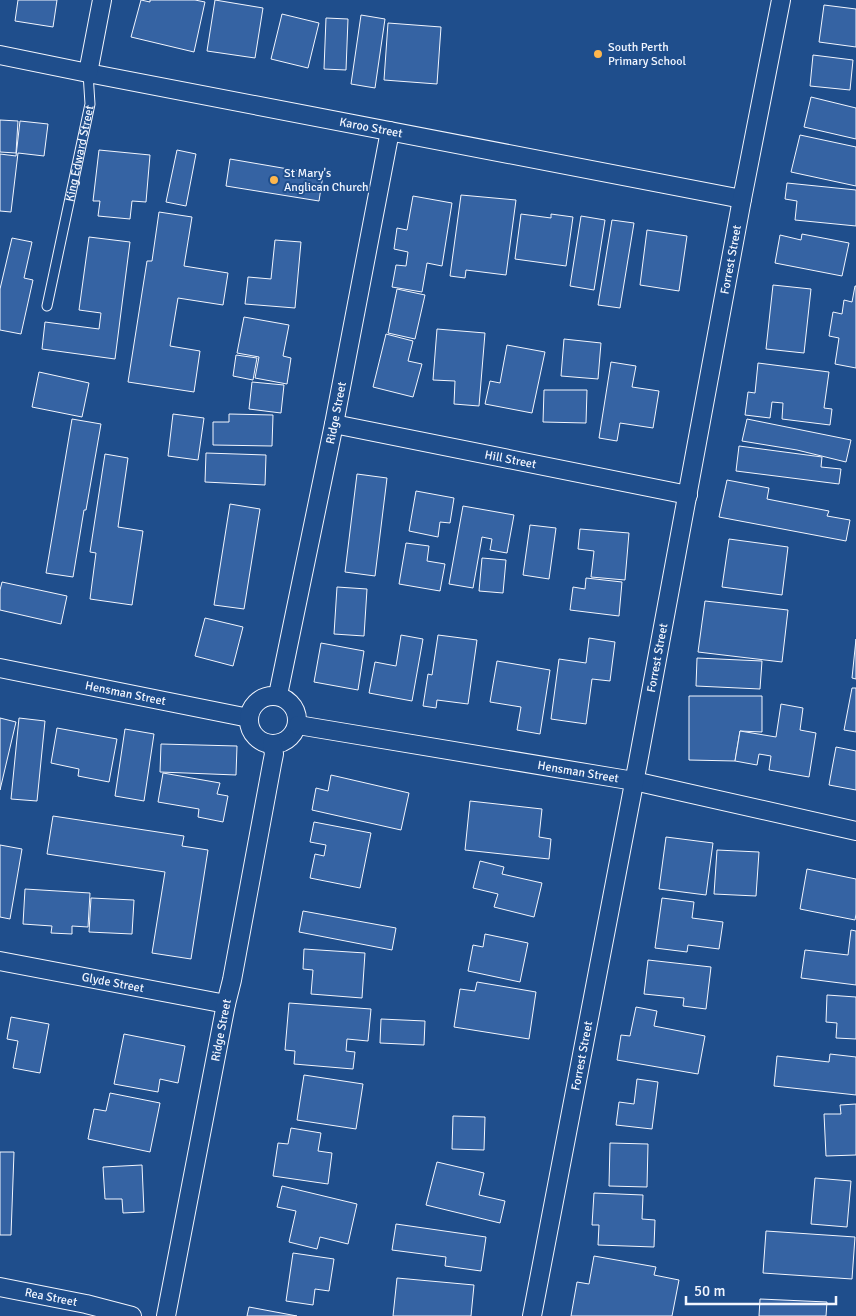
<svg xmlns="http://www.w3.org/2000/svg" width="856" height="1316" viewBox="0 0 856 1316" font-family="Signika,sans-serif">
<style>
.building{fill:#3563a3;stroke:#f2f6ff}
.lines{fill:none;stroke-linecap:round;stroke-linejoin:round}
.lane-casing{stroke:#f2f6ff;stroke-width:11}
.street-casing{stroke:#f2f6ff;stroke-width:20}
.lane{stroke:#1f4e8c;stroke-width:9}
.street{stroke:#1f4e8c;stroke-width:18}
.poi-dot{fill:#ffb74d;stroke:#1f4e8c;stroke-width:2}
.labels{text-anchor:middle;stroke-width:4;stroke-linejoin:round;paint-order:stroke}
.poi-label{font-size:12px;fill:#f2f6ff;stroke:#1f4e8c;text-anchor:start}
.street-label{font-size:12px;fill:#f2f6ff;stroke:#1f4e8c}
</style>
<rect width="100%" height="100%" fill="#1f4e8c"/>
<g class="building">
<polygon points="18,0 57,0 53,27 15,21"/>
<polygon points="141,0 150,2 150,0 195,0 205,2 194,52 131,37"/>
<polygon points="215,0 263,8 255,58 207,51"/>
<polygon points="824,5 856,9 856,47 819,42"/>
<polygon points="282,14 319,23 308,68 271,59"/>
<polygon points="361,15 385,19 375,88 351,84"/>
<polygon points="326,18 348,19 346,70 324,69"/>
<polygon points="388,23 441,27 437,84 384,80"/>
<polygon points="813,55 853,60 850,90 810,86"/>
<polygon points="811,97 856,108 856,139 804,127"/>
<polygon points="0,120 18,121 16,153 0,152"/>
<polygon points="20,121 48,124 44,156 18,153 11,212 0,211 0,154 16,156"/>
<polygon points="800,135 856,147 856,186 791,172"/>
<polygon points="99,150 150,155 146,202 132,201 130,219 98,216 100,201 93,201"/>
<polygon points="177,150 196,154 186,206 166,202"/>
<polygon points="230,159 323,175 319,201 226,186"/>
<polygon points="787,183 856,190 856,226 795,220 797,201 785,199"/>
<polygon points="461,195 516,200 506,275 466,270 465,278 450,276"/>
<polygon points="413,196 452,203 442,266 427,263 422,292 392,287 396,265 406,266 408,252 394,249 397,228 407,230"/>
<polygon points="159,212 192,217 184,266 228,273 223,305 178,298 170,346 200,351 194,392 128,382 147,261 152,261"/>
<polygon points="521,214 551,218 551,214 573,217 566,266 515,259"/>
<polygon points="581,216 605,220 594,290 570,286"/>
<polygon points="612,220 634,223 620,308 598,305"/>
<polygon points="647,230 687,236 679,291 640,285"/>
<polygon points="802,234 849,243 842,276 775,263 780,235 801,240"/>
<polygon points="89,237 130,242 115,359 42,349 45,322 99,329 101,313 79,310"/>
<polygon points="12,238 32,242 24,278 33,280 21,334 0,330 0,289"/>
<polygon points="275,240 301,242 295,308 245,304 248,277 271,279"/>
<polygon points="773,285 811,289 804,353 766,349"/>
<polygon points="855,286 856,286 856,368 835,364 839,338 829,336 833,312 842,314 844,300 852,302"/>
<polygon points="397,289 425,295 415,339 388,333"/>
<polygon points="244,317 289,325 283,356 291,358 287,384 255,378 259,357 237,353"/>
<polygon points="437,329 485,333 479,406 454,404 455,381 433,380"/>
<polygon points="386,334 413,341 408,361 422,364 413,397 373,387"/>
<polygon points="564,339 601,343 598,379 561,376"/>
<polygon points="507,345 545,352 532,413 485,404 490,381 500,383"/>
<polygon points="236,355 257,358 253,380 233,376"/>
<polygon points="611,362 636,366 632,387 659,391 653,428 620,423 617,441 599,438"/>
<polygon points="758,363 829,372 824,408 832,409 830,425 782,419 783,403 772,402 770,418 745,415 748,392 755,393"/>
<polygon points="39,372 89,383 82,417 32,407"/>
<polygon points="252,382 284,385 281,413 249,409"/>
<polygon points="544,390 587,390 586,423 543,422"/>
<polygon points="173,414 204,418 198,460 168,456"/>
<polygon points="229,414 273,415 272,446 213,445 213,422 229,422"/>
<polygon points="72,419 101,424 86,510 84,510 73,577 46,573"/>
<polygon points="747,419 851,440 846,462 797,450 742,441"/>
<polygon points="739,446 822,457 821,467 841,469 839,484 736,471"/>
<polygon points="206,453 266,455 265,485 205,482"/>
<polygon points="105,454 128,458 118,527 143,531 132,605 90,599 96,553 90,552"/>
<polygon points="357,474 387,478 375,576 345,572"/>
<polygon points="727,480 769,488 767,499 829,511 827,516 850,520 846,541 719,517"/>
<polygon points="416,491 454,498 450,523 440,522 438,537 409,531"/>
<polygon points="230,504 260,509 244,609 214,605"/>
<polygon points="463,506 514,515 507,553 490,550 492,539 482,537 473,588 449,584"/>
<polygon points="530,525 556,528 549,579 523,575"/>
<polygon points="580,529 629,533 625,580 591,577 594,551 578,549"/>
<polygon points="729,539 788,547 782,595 722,587"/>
<polygon points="406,543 429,546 427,561 445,564 440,591 399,584"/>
<polygon points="482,558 506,560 503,593 479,591"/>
<polygon points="586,578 622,582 619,616 570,610 573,587 585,589"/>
<polygon points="2,582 67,596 61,624 0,610 0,590"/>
<polygon points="337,587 367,589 364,636 334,634"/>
<polygon points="705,601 788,610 782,662 698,652"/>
<polygon points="205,618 243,627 233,666 195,656"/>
<polygon points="401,635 423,639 412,701 369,693 375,662 396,666"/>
<polygon points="438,635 477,640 468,704 437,700 436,708 423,706 428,674 432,675"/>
<polygon points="589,638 615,642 610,681 592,679 586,724 551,719 559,659 586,663"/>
<polygon points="856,639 856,679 852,678"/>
<polygon points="321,643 364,651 358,690 314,682"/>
<polygon points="697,658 762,661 760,689 696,686"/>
<polygon points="497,661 550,670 540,734 517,730 521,707 490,702"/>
<polygon points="852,688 856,688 856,732 844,730"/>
<polygon points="689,696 762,696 762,732 740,731 735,761 689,760"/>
<polygon points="781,704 803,708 800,730 816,733 809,777 769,770 771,756 759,754 757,765 735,761 740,731 776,737"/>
<polygon points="0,718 16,722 0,790"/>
<polygon points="19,718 45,721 37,801 11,799"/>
<polygon points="57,728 117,739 109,782 78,776 79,769 51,763"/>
<polygon points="125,729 154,734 144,801 115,796"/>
<polygon points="161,744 237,746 236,775 160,772"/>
<polygon points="836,747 856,751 856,790 829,785"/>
<polygon points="163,773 220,783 217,794 228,796 223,822 198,817 199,809 158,802"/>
<polygon points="331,775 409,793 401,830 312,810 316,788 328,791"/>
<polygon points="470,801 542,809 539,837 551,839 549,859 465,850"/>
<polygon points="53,816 184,836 182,846 208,850 191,959 152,953 165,872 47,854"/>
<polygon points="314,822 371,833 360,888 310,878 315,854 324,856 326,845 310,842"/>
<polygon points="666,837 713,843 706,895 659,889"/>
<polygon points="0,845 22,849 10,919 0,917"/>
<polygon points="717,850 759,852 756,896 714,894"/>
<polygon points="480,861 504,867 502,874 542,883 534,917 494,907 498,894 473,888"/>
<polygon points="807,869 856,879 856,914 855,920 800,909"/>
<polygon points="25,889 90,893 88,927 72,926 72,934 51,933 52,926 23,924"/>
<polygon points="91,898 134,900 132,934 89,932"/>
<polygon points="662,898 694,902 692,918 723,922 719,949 688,945 687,952 655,948"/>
<polygon points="303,911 396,928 392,950 299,932"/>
<polygon points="851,930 856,931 856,985 801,978 805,950 848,955"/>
<polygon points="485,934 528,943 520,982 468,971 473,945 483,947"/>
<polygon points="304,949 365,953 362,998 311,994 313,970 303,969"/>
<polygon points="648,960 711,967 706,1009 683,1006 684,998 644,994"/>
<polygon points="477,982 536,992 529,1039 454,1027 460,989 475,991"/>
<polygon points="827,995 856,997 856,1039 836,1038 837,1023 826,1022"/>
<polygon points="289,1003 371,1009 368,1041 347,1039 346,1051 355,1052 353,1069 294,1064 295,1051 285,1050"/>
<polygon points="636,1007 657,1011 654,1026 705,1036 698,1074 617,1060 621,1035 630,1036"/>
<polygon points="11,1017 49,1024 40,1073 13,1068 18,1041 7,1039"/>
<polygon points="381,1019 425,1021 424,1045 380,1043"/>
<polygon points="124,1034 185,1046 178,1083 160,1079 158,1092 114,1084"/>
<polygon points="830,1054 856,1057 856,1095 774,1086 777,1056 829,1062"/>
<polygon points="304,1075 363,1084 356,1129 297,1120"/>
<polygon points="637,1079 658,1082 652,1129 616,1125 619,1102 634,1104"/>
<polygon points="110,1093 160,1103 150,1152 88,1139 94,1109 106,1111"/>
<polygon points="856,1104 856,1155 826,1156 824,1114 841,1114 840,1105"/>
<polygon points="453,1116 485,1117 484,1150 452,1149"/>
<polygon points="291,1128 321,1133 318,1151 332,1153 328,1184 273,1176 278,1143 288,1144"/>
<polygon points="610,1143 648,1144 647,1187 609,1186"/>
<polygon points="0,1152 14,1152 11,1235 0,1235"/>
<polygon points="437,1162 484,1173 479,1195 505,1201 500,1223 426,1205"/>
<polygon points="142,1165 144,1212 123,1213 122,1199 105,1199 103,1167"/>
<polygon points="815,1178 851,1181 847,1227 811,1224"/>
<polygon points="282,1186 357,1204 348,1244 320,1237 317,1249 289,1242 296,1211 277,1207"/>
<polygon points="594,1193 643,1195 642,1219 655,1220 654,1247 598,1245 599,1225 592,1225"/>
<polygon points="396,1224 486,1237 481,1271 445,1266 446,1257 392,1250"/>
<polygon points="766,1231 855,1237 852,1279 763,1273"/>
<polygon points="293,1253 334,1259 329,1291 315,1289 313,1305 286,1301"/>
<polygon points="594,1256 656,1267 654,1275 679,1280 672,1316 571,1316 577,1282 589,1284"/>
<polygon points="397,1278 474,1285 471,1316 393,1316"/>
<polygon points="760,1299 827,1302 826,1316 759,1316"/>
<polygon points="249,1307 297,1316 247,1316"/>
</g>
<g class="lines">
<defs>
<g id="lane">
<path id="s1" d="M47,306L90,104L88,73"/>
</g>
<g id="street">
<path id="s2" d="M0,55L88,73L742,199"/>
<polyline points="88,73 102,0"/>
<path id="s3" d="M334,424L688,495"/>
<path id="s4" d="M0,668L249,718"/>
<path id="s5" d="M278,695L334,424L390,131"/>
<circle cx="273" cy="720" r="24"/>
<path id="s6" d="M298,725L634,781L856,831"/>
<path id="s7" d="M0,961L226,1004"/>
<path id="s8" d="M0,1287L86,1304L132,1316"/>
<path id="s9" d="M166,1316L226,1004L232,980L272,764L274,754L272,744"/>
<path id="s10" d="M532,1316L638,762L742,199L781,0"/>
</g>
</defs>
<use href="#lane" class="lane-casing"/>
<use href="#street" class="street-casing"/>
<use href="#lane" class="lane"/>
<use href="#street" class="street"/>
</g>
<g class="poi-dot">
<circle cx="598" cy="54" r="5"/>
<circle cx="274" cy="180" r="5"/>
</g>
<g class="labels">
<g class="poi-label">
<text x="608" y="51">South Perth<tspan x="608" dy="14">Primary School</tspan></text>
<text x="284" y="177">St Mary's<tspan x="284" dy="14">Anglican Church</tspan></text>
</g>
<g class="street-label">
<text dy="4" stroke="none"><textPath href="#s2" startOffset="378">Karoo Street</textPath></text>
<text dy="4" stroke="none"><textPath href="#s1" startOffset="156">King Edward Street</textPath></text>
<text dy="4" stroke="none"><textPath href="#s10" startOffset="1075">Forrest Street</textPath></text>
<text dy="4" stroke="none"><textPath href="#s5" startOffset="288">Ridge Street</textPath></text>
<text dy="4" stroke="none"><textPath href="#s3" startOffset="180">Hill Street</textPath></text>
<text dy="4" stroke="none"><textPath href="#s10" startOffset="670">Forrest Street</textPath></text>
<text dy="4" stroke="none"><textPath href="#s4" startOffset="128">Hensman Street</textPath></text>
<text dy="4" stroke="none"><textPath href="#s6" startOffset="284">Hensman Street</textPath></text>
<text dy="4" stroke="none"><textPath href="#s7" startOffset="115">Glyde Street</textPath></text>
<text dy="4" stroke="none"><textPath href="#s9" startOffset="291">Ridge Street</textPath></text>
<text dy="4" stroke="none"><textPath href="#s10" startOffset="265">Forrest Street</textPath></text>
<text dy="4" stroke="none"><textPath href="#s8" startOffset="52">Rea Street</textPath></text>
</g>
</g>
<path d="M686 1296v8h150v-8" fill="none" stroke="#f2f6ff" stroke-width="2.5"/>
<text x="694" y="1296" font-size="15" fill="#f2f6ff" stroke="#1f4e8c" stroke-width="4" paint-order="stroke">50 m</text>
</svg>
